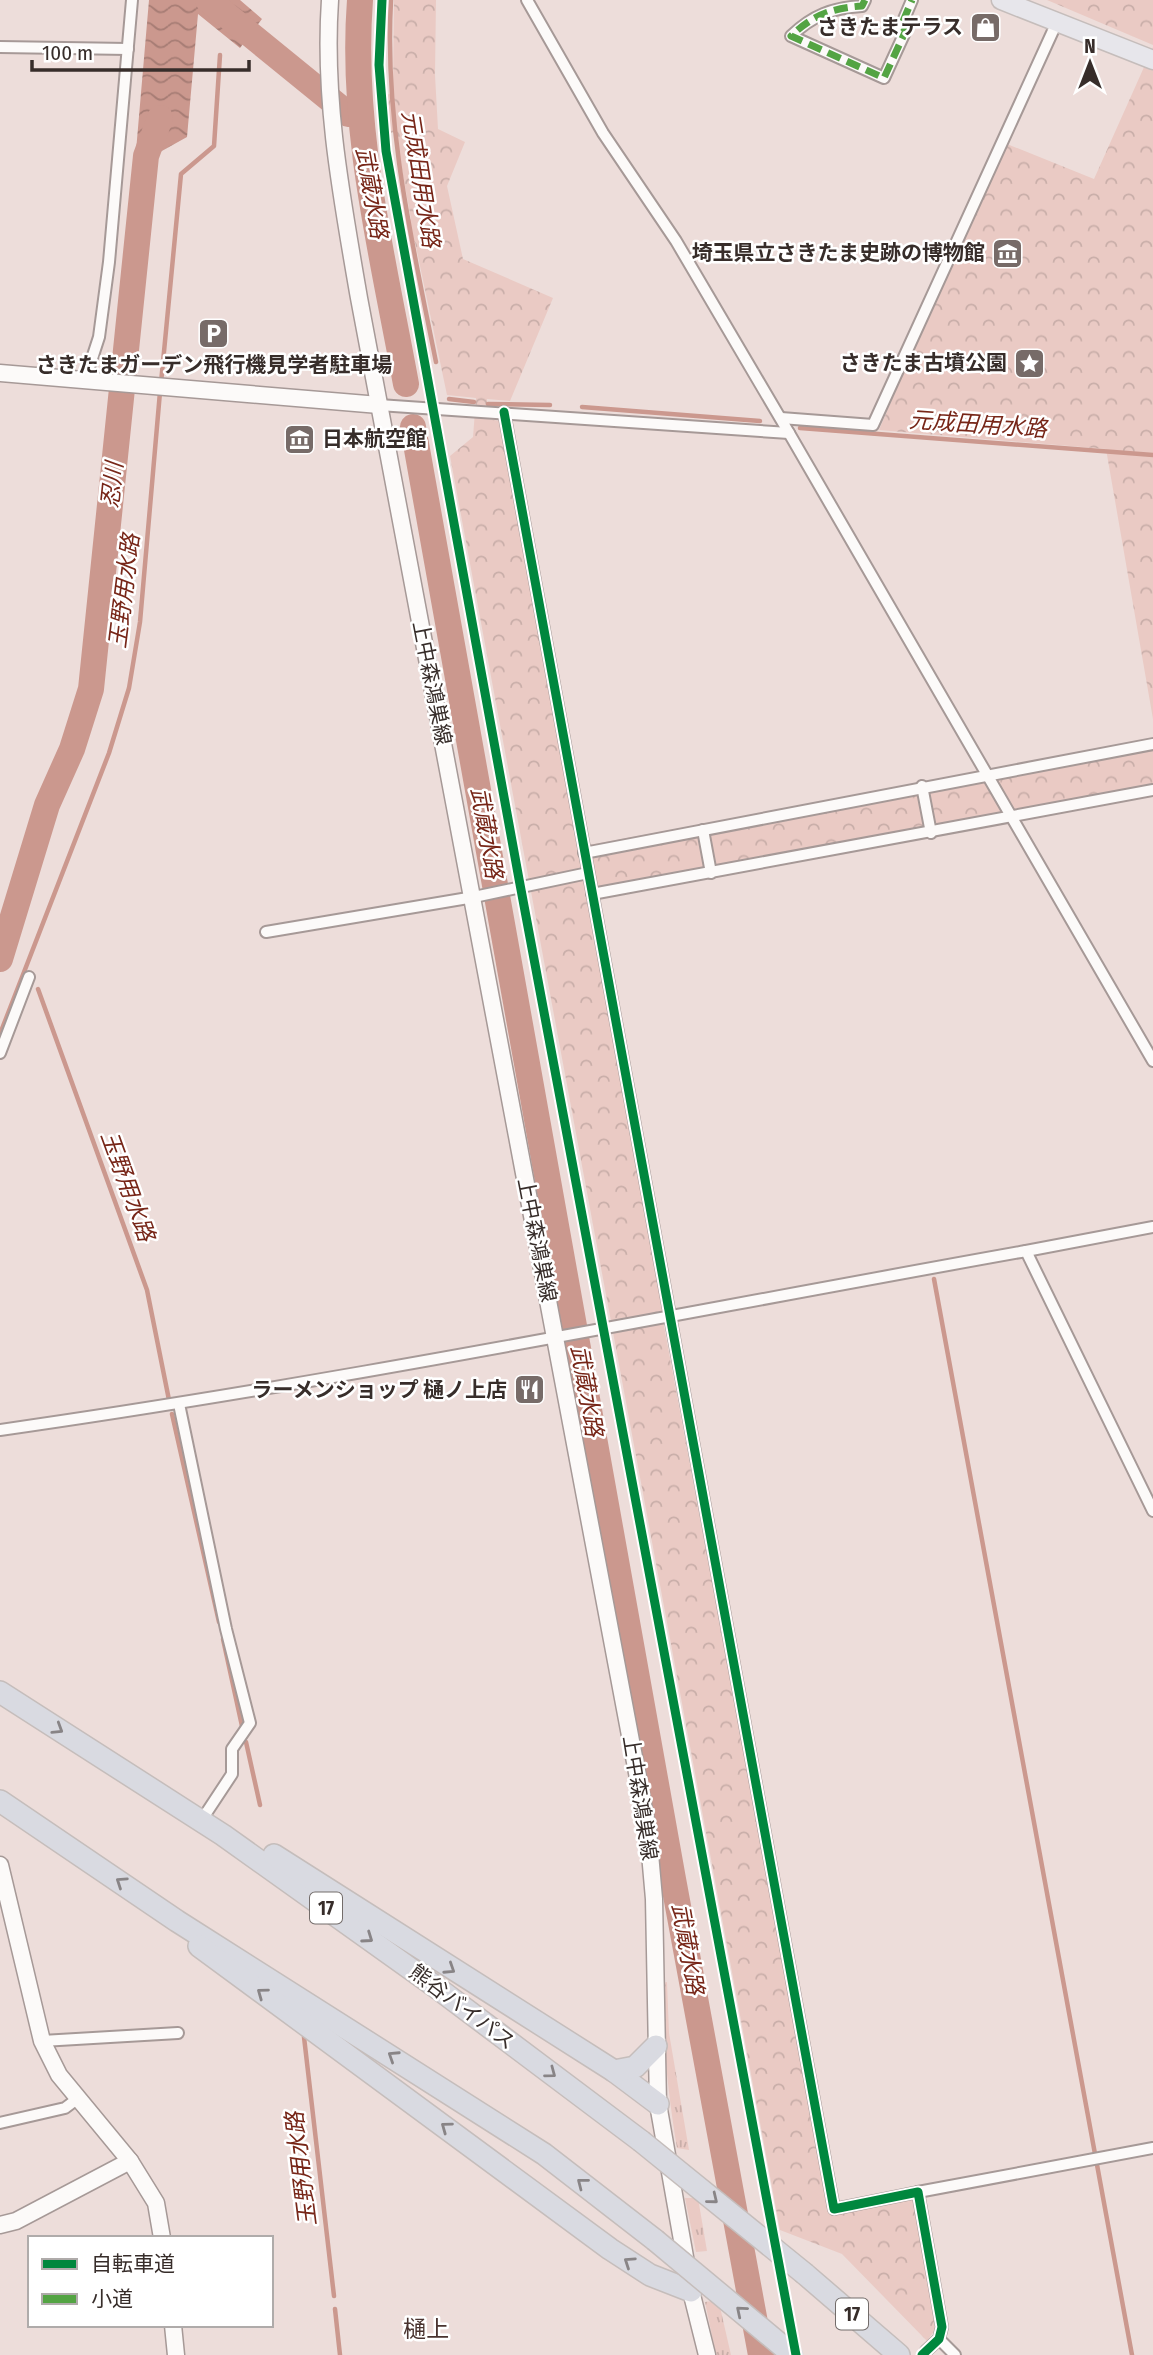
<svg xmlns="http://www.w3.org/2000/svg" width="1153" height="2355" viewBox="0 0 1153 2355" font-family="'Fira Sans Condensed','Noto Sans JP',sans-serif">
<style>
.grass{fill:url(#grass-tufts)}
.park{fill:url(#park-crowns)}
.water{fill:url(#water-waves)}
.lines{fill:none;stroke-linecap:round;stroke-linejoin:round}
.stream{stroke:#cb988e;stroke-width:4.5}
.river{stroke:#cb988e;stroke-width:26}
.street-casing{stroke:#a69997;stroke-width:14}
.secondary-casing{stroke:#a69997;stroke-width:19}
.primary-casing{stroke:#c5bdbb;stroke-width:21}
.highway-casing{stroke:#c5bdbb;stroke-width:24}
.street{stroke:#fcfaf9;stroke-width:10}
.secondary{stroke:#fcfaf9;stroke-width:16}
.primary{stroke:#e7e6eb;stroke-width:18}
.highway{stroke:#d9dae1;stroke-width:21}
.highway-bridge-casing{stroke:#c5bdbb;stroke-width:24;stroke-linecap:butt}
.highway-bridge{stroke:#d9dae1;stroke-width:21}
.quiet{stroke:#53a443;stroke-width:7;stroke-dasharray:14 7;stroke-linecap:butt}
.cycleway-casing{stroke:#fff;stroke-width:13}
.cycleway{stroke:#00873e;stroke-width:9}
.oneway{stroke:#888486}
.labels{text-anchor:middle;stroke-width:5;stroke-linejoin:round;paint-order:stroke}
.shield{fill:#fff;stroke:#736c6a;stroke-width:2}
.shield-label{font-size:19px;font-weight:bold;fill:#372d2a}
.poi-label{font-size:21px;font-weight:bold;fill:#372d2a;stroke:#fff;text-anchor:end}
.street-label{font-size:21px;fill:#372d2a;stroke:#fff}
.water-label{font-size:23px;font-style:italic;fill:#772618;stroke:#fff}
.neighbourhood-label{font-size:23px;fill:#49332f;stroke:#fff}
</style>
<defs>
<pattern id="grass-tufts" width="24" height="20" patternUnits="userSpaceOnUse" patternTransform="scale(1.75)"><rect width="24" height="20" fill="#eacac4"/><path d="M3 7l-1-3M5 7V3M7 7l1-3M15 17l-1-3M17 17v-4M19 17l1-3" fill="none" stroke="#c9aea9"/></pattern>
<pattern id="park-crowns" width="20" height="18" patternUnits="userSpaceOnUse" patternTransform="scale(1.75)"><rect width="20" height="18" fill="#eacac4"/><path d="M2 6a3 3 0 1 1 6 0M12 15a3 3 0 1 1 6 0" fill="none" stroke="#c9aea9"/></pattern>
<pattern id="water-waves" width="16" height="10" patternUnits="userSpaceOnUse" patternTransform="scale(1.75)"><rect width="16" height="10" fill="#cb988e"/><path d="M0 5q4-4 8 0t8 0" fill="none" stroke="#a67c74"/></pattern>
</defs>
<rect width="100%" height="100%" fill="#edddda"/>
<g class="grass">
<path d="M667,1982L669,2033L689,2150L677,2148C668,2093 662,2039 663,1983Z"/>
<polygon points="685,2198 698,2198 707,2251 696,2252"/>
<polygon points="712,2301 720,2307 731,2355 716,2355 705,2302"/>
</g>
<g class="park">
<polygon points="394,0 436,0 435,75 438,129 465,142 447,186 463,259 553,298 510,401 487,399 488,419 500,421 578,847 1153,741 1153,794 597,899 661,1291 664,1326 830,2210 834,2214 913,2199 936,2318 935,2330 927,2341 842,2254 780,2230 450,456 473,437 476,398 447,395 415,242 410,242 406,221 411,219 395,132 390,133 386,95 393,93"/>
<polygon points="1047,0 1153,0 1153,45"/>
<polygon points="1153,47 1153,719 1106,449 879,430 936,296 1007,144 1094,179"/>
</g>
<polygon class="water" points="149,0 240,0 262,19 240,48 198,14 187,137 160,152 136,151"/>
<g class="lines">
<g class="stream">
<path d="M391,0C384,123 412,242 436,362"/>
<polyline points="161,383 181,174 214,146 220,55"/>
<polyline points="449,399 474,402"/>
<polyline points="488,404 550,405"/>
<polyline points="582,407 760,421"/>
<polyline points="800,428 1153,455"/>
<polyline points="0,947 4,950"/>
<polyline points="38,989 147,1290 169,1400"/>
<polyline points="0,1034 109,753 129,688 140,622 160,392"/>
<polyline points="934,1279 1132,2355"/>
<polyline points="172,1414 219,1622"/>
<polyline points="223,1639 242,1726"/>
<polyline points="246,1742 260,1805"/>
<polyline points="304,2037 334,2296"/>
<polyline points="335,2309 340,2355"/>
</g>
<g class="river">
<polyline points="208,0 348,114"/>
<path d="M360,0C350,130 383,257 406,384"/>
<polyline points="413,427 673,1879 761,2355"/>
<polyline points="0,959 47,805 72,749 91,689 146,156 160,118"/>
</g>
<defs>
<g id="street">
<polyline points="527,0 603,133 676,241 789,433 1153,1061"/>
<path d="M865,0L862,6C832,8 813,15 791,36L884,78L906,30L901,26L912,0"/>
<polyline points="0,47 128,49"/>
<polyline points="85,380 99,337 109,262 132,0"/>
<polyline points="379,405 789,433"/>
<polyline points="504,412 834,2209 918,2192 942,2327 939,2339 926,2351"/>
<polyline points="781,418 873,425 1057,22"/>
<polyline points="922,786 931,833"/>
<polyline points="703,830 711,873"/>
<polyline points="584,853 1153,744"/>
<polyline points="592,894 1153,790"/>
<polyline points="266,932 474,897 588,873"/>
<polyline points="0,1053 29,977"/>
<polyline points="1026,1251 1153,1227"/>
<polyline points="179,1404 226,1629 250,1723 232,1749 232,1774 201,1821"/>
<path d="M0,1430C344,1381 684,1312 1026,1251L1153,1511"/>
<polyline points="42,2041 178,2033"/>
<polyline points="0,2123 65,2108 77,2099"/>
<polyline points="918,2192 1153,2148"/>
<polyline points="939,2339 955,2355"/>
</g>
<g id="secondary">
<path d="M330,0C323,101 342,199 359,298L648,1831L654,1899L658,2104L691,2291L707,2355"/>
<polyline points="0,373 379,405"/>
<polyline points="0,1865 42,2041 59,2075 130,2161 156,2203 162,2238"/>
<polyline points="0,2225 16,2221 130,2161"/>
<polyline points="173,2325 176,2355"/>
</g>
<polyline id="primary" points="1001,0 1153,60"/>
<g id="highway">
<polyline points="0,1692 223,1835 436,1987 641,2141"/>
<polyline points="0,1801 177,1921 544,2154 655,2240"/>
<polyline points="274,1855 614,2071 658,2104"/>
<polyline points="199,1946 610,2249 650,2275 691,2291"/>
<polyline points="614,2071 635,2067 656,2046"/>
<polyline points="805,2274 899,2355"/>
</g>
</defs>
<use href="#street" class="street-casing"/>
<use href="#secondary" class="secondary-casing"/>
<use href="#primary" class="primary-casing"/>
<use href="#highway" class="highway-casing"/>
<use href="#street" class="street"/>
<use href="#secondary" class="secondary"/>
<use href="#primary" class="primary"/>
<use href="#highway" class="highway"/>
<defs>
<g id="highway-bridge">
<polyline points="641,2141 805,2274"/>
<polyline points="655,2240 793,2355"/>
</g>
</defs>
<use href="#highway-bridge" class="highway-bridge-casing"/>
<use href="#highway-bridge" class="highway-bridge"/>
<path class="quiet" d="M865,0L862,6C832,8 813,15 791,36L884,78L906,30L901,26L912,0"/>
<defs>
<g id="cycleway">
<polyline points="382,0 379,65 386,151 519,879 796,2355"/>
<polyline points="504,412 834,2209 918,2192 942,2327 939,2339 922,2355"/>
</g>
</defs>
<use href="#cycleway" class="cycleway-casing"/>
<use href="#cycleway" class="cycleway"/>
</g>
<defs><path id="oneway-chevron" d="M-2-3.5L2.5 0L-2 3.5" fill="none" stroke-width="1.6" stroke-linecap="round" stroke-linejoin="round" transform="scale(1.75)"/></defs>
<g class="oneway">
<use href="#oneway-chevron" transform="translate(58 1729) rotate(32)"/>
<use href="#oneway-chevron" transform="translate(121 1882) rotate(-146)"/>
<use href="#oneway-chevron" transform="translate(368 1938) rotate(35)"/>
<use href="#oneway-chevron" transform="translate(450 1969) rotate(33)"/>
<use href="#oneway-chevron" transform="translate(262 1993) rotate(-144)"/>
<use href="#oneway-chevron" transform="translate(393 2056) rotate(-147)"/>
<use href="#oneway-chevron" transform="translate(551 2073) rotate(37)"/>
<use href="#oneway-chevron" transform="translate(446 2127) rotate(-144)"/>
<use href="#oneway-chevron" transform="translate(582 2183) rotate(-142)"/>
<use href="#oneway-chevron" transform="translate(713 2199) rotate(39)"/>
<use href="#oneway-chevron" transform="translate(629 2262) rotate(-146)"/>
<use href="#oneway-chevron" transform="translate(741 2311) rotate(-140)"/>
</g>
<defs>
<symbol id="shop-square" viewBox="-11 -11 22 22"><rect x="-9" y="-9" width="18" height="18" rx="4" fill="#776b68" stroke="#fff"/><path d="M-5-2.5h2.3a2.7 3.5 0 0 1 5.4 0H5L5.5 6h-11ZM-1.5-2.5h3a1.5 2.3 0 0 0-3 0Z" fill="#fff"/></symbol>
<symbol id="museum-square" viewBox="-11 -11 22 22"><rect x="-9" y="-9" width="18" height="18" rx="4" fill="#776b68" stroke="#fff"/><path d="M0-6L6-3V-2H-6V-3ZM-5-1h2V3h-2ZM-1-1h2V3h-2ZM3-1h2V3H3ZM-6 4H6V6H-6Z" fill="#fff"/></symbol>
<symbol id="parking-square" viewBox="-11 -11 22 22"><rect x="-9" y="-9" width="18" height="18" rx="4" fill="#776b68" stroke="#fff"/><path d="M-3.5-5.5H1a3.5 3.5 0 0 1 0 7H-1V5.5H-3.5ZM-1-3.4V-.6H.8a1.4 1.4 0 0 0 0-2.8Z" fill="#fff"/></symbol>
<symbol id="sight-square" viewBox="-11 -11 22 22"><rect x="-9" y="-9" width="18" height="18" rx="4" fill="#776b68" stroke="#fff"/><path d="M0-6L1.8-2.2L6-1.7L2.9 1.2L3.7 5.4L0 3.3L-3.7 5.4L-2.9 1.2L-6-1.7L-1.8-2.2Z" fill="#fff"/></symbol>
<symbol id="restaurant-square" viewBox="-11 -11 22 22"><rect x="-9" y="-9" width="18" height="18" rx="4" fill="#776b68" stroke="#fff"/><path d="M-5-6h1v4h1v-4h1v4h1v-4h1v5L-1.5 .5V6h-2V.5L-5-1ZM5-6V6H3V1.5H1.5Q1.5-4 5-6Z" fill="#fff"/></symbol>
</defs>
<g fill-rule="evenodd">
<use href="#shop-square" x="968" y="10" width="35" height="35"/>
<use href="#museum-square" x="990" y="236" width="35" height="35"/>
<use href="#parking-square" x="196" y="316" width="35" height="35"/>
<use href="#sight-square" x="1012" y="346" width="35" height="35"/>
<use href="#museum-square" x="282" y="422" width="35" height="35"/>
<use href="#restaurant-square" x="512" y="1372" width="35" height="35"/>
</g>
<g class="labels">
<g class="shield">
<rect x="310" y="1892.5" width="32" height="31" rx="5"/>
<rect x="836" y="2298.5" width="32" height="31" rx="5"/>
</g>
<g class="shield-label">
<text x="326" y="1915">17</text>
<text x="852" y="2321">17</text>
</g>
<g class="poi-label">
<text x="963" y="34">さきたまテラス</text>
<text x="985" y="260">埼玉県立さきたま史跡の博物館</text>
<text x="1007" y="370">さきたま古墳公園</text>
<text x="214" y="372" text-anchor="middle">さきたまガーデン飛行機見学者駐車場</text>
<text x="322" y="446" text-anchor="start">日本航空館</text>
<text x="507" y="1397">ラーメンショップ 樋ノ上店</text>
</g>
<g class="street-label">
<text transform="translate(432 683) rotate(79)" y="7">上中森鴻巣線</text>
<text transform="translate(537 1240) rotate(79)" y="7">上中森鴻巣線</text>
<text transform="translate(640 1798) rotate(81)" y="7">上中森鴻巣線</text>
<text transform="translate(462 2007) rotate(37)" y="7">熊谷バイパス</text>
</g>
<g class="water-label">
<text transform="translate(421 179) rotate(81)" y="8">元成田用水路</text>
<text transform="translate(372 193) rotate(80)" y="8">武蔵水路</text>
<text transform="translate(978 424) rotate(4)" y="8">元成田用水路</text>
<text transform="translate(112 485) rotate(-84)" y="8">忍川</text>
<text transform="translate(124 591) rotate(-83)" y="8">玉野用水路</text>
<text transform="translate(487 833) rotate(80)" y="8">武蔵水路</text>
<text transform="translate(128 1186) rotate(70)" y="8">玉野用水路</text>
<text transform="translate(587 1391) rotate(80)" y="8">武蔵水路</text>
<text transform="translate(688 1949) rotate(80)" y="8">武蔵水路</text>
<text transform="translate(301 2169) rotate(-97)" y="8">玉野用水路</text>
</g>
<g class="neighbourhood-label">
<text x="426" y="2337">樋上</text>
</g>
</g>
<rect x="28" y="2236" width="245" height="91" fill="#ffffff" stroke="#afabaa" stroke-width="2"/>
<rect x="42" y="2259" width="35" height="10" fill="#00873e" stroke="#afabaa" stroke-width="2"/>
<text x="91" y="2271" font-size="21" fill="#372d2a">自転車道</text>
<rect x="42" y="2294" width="35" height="10" fill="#53a443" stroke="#afabaa" stroke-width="2"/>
<text x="91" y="2306" font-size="21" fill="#372d2a">小道</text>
<g transform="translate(1090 63)" stroke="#ffffff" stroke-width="5" paint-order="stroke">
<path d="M0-5L12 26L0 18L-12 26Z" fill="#372d2a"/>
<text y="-10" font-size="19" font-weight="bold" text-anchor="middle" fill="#372d2a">N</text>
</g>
<path d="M32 60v10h217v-10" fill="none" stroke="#372d2a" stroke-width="3.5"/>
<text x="42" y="60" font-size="21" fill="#372d2a" stroke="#ffffff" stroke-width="5" paint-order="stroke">100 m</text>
</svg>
